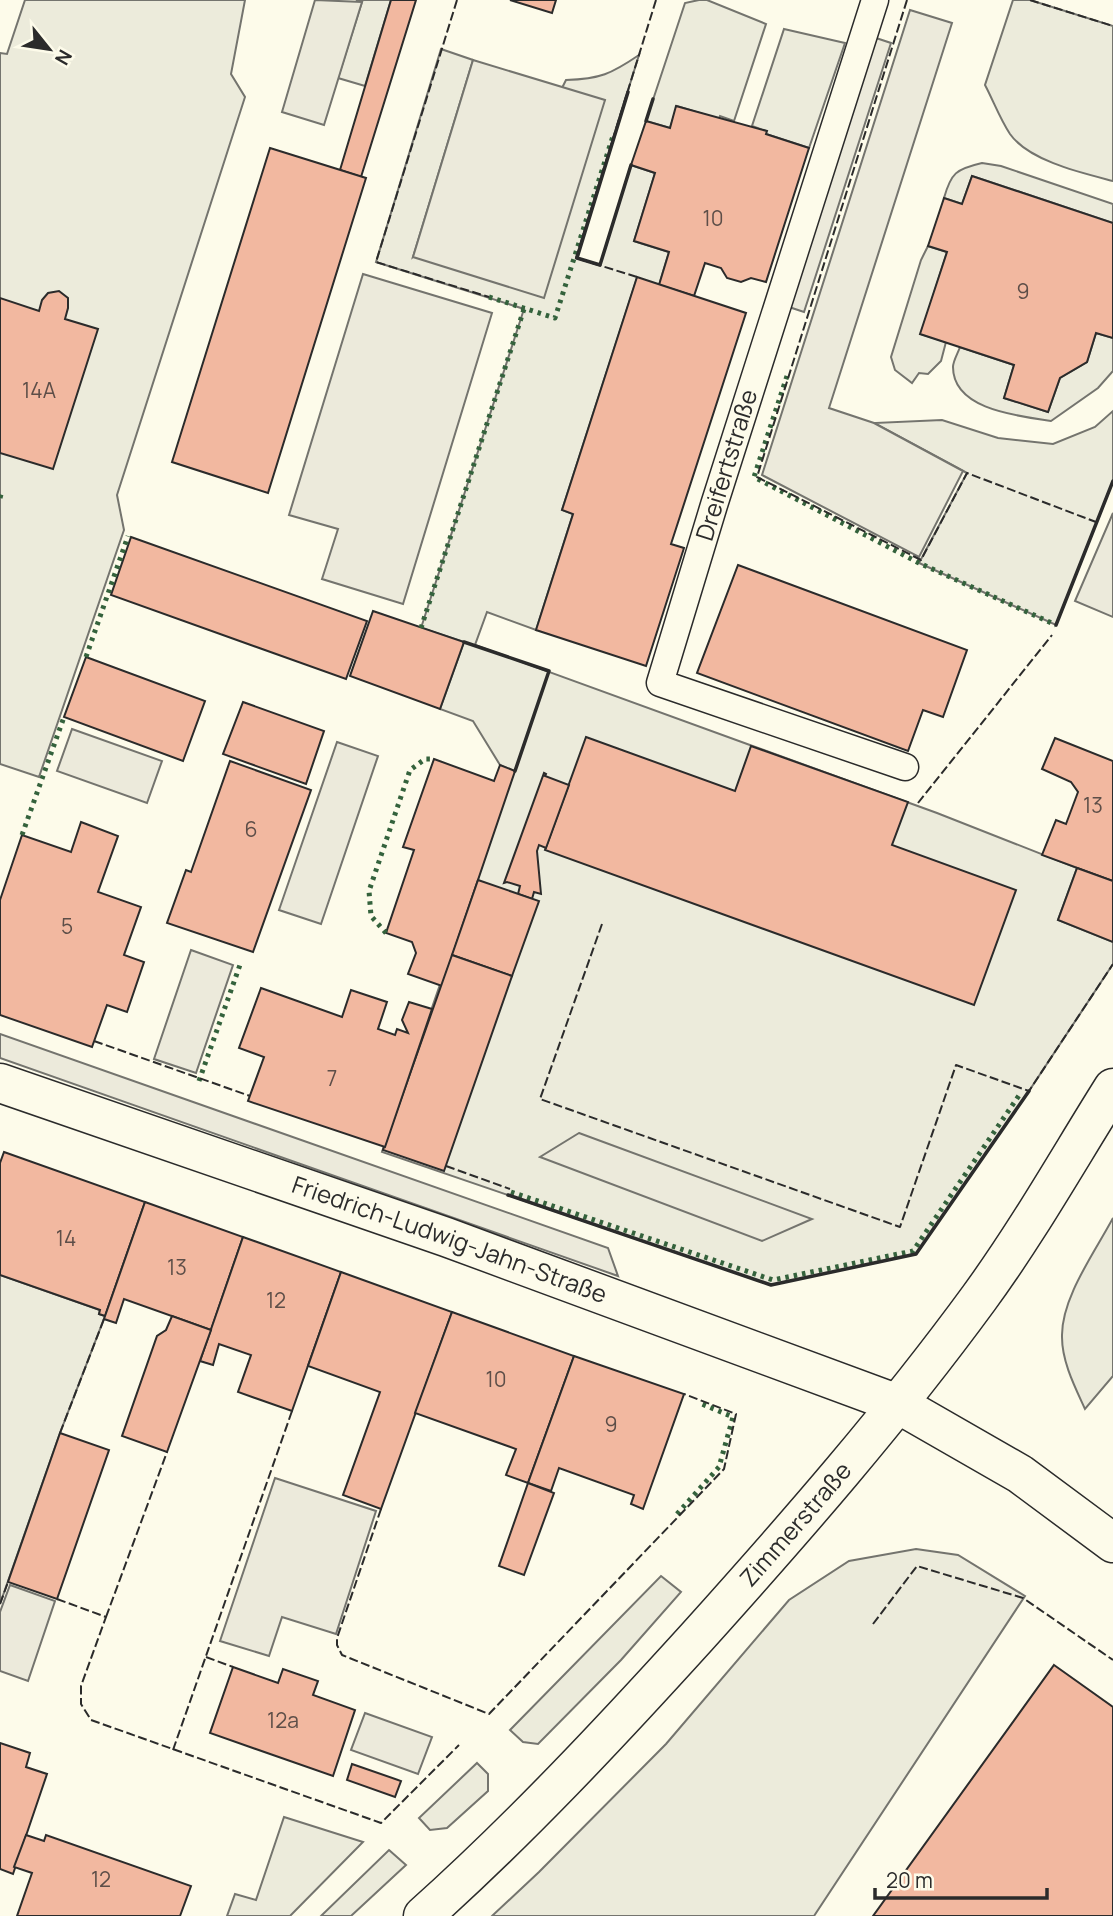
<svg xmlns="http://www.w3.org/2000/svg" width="1113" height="1916" viewBox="0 0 1113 1916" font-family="Manrope,sans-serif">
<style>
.green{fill:#ecebdb;stroke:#74746e;stroke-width:2}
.parking{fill:#eceadb;stroke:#74746e;stroke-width:2}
.building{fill:#f2b8a0;stroke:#2b2b2b;stroke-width:2}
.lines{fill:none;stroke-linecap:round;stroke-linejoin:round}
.lane-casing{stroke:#2b2b2b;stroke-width:29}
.street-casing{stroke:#2b2b2b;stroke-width:41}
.secondary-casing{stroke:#2b2b2b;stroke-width:41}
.lane{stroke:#fdfbea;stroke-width:26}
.street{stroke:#fdfbea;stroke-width:38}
.secondary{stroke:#fdfbea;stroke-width:38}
.hedge{stroke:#34623c;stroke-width:5;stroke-dasharray:3.5 5;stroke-linecap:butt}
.fence{stroke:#2b2b2b;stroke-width:2;stroke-dasharray:9 3.5;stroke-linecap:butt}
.wall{stroke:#2b2b2b;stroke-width:3.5}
.labels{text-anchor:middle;stroke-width:5;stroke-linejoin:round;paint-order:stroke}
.number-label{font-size:21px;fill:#5d4e48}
.street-label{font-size:24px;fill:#2b2b2b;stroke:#fdfbea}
</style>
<rect width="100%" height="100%" fill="#fdfbea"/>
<g class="green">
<polygon points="25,0 245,0 231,74 245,97 117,495 124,530 39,777 0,764 0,53 7,54"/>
<polygon points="356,0 391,0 365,86 338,78 362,2"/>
<polygon points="699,0 707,0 766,24 734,121 720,116 719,119 677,106 670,128 646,121 685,3"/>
<path d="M1013,0H1030L1113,26V181C1082,173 1029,161 1010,134C1000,119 993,100 985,85Z"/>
<polygon points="784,29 845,43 809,148 766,134 766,131 752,126"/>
<path d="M441,49L473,60L413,257L604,101L562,88L566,80C600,79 611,74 639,55L576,258L600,265L631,165L655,173L634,241L669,252L659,285L637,278L562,510L573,514L536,630L487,612L475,645L937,813L1077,868L1058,920L1113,942V964L1029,1091L916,1254L771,1285L382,1152L514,771L500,765L473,721L440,709L464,642L421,628L524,309L376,262Z"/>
<path d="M982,163L1001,166L1113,204V223L972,176L962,204L944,198C951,173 956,169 982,163Z"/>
<polygon points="928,246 947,252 921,334 946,342 941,361 928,374 919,373 912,383 895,370 891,357 921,260"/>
<path d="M1096,333L1113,338V371L1098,388L1051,421C1019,416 953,410 953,367C953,361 958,353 960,347L1014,365L1004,398L1048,412L1060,378L1087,362Z"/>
<polygon points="1113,411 1113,481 1056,625 919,563 967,473 874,423 942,420 998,438 1053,444 1095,427"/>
<path d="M1113,1218V1376L1085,1409C1075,1387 1062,1362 1062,1337C1061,1298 1095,1252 1113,1218Z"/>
<polygon points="0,1275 100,1310 99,1314 105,1316 60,1433 0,1604"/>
<polygon points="916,1549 958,1555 1025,1596 814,1916 492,1916 539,1872 666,1744 789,1600 849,1561"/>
<polygon points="661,1576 681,1592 621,1660 538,1744 523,1742 510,1730"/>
<polygon points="477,1763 488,1774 488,1791 447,1828 430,1830 419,1818"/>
<polygon points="284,1817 363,1842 290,1916 227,1916 235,1894 256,1900"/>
<polygon points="389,1850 406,1865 351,1916 321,1916"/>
</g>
<g class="parking">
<polygon points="315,0 362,2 324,125 282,112"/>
<polygon points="910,10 952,23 829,408 874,423 963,471 919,557 762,475"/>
<polygon points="876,38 891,43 804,312 789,307"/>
<polygon points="473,60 605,100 544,298 413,257"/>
<polygon points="363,274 492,313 403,604 322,579 338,529 289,515"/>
<polygon points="1113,513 1113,617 1075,601"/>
<polygon points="72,729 162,761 147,803 57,771"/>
<polygon points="337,742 378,756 321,924 279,910"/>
<polygon points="191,950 233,965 196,1073 154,1059"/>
<polygon points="0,1034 608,1248 618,1276 0,1058"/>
<polygon points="579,1133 812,1219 762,1241 540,1157"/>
<polygon points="275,1478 376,1511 336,1634 282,1617 269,1656 220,1641"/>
<polygon points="10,1585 55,1601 28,1681 0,1671 0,1612"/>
<polygon points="365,1713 432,1737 418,1774 351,1750"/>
</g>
<g class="building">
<polygon points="391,0 416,0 361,177 340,170"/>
<polygon points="510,0 556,0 552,13"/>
<polygon points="676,106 767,131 766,134 809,148 766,282 751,278 741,282 727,278 721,268 705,263 694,296 659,285 669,252 634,241 655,173 631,165 646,121 670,128"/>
<polygon points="270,148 366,178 268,493 172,462"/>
<polygon points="972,176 1113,223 1113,338 1096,333 1087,362 1060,378 1048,412 1004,398 1014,365 920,334 947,252 928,246 944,198 962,204"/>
<polygon points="637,277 746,313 671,544 684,548 646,666 536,630 573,514 562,510"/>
<polygon points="59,291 68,298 68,308 65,319 98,329 53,469 0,453 0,298 39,311 42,300 48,293"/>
<polygon points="131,537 367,621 346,679 111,595"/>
<polygon points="738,565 967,650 943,717 923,710 908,751 697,673"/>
<polygon points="373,611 464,642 440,709 350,676"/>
<polygon points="86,657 205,701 183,761 64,717"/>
<polygon points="243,702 324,731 306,784 223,754"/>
<polygon points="586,737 735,791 751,746 908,802 892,845 1016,890 974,1005 545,850"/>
<polygon points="1055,738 1113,761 1113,881 1042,855 1056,820 1066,824 1078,792 1071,782 1042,769"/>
<polygon points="434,759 494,781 500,765 515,771 442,986 408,974 416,953 412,942 386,933 414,850 403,847"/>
<polygon points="230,761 311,790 253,952 167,923 186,870 191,872"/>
<polygon points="544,773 546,774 545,776 569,785 546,848 539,845 537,851 541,894 534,892 532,899 518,894 520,886 507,882 504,883"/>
<polygon points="81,822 118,836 98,892 141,907 124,955 144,962 127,1012 107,1005 92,1047 0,1015 0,900 22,835 71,852"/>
<polygon points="1077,868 1113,881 1113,942 1058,920"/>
<polygon points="478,880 539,901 512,976 452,955"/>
<polygon points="452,955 512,976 444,1171 383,1150"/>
<polygon points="261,988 342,1017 351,990 387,1002 378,1029 395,1035 397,1029 408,1033 402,1020 409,1002 432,1009 385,1147 248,1101 264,1057 239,1048"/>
<polygon points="4,1152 145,1202 105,1316 99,1314 100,1310 0,1275 0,1163"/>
<polygon points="145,1202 243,1237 211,1330 124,1299 116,1323 104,1319"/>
<polygon points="243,1237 341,1272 292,1411 238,1392 251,1355 219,1344 213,1365 200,1361"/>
<polygon points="341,1272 452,1312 381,1509 343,1495 380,1392 308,1366"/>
<polygon points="452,1312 574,1356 528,1483 506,1475 516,1449 415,1413"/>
<polygon points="172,1316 211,1330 167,1452 122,1436 157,1336 166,1330"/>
<polygon points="574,1356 684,1394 643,1509 631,1504 634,1495 559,1468 551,1491 528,1483"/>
<polygon points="60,1433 109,1450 57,1599 8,1582"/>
<polygon points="528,1483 554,1493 524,1575 499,1566"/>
<polygon points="1054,1665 1113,1707 1113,1916 873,1916"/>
<polygon points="233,1667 278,1683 283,1669 318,1681 313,1695 355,1710 333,1776 210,1733"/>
<polygon points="0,1743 30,1753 26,1767 47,1774 13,1874 0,1869"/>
<polygon points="352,1764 401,1781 395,1797 347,1780"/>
<polygon points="26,1835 44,1841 46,1835 191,1886 180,1916 17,1916 32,1873 14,1867"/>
</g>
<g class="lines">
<defs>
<polyline id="lane" points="875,0 714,505 660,683 905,767"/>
<g id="street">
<path id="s1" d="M0,1083L446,1237L898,1404"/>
</g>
<g id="secondary">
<polyline points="898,1404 1020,1474 1113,1543"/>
<path id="s2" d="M423,1916C520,1829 609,1734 697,1637C795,1528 892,1417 979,1298C1028,1231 1069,1158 1113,1088"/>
</g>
</defs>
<use href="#lane" class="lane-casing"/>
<use href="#street" class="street-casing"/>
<use href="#secondary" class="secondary-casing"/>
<use href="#lane" class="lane"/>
<use href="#street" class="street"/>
<use href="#secondary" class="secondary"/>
<g class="hedge">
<polyline points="489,297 555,318 613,136"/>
<polyline points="787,376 754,477 919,563 1056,625"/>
<polyline points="0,498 2,491"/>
<polyline points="421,628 524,309"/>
<polyline points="86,657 128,536"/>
<polyline points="22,835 64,717"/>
<polyline points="386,933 371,916 369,891 410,770 425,759 434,759"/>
<polyline points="199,1081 241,962"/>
<polyline points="511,1192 773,1280 913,1251 1020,1094"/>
<polyline points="677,1514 719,1467 733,1417 702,1404"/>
</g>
<g class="fence">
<polyline points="457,0 376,262 489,297"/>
<polyline points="907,0 757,477 921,560 967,473 1096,522"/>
<polyline points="1030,0 1113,26"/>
<polyline points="637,277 576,258 656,0"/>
<polyline points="918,803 1052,635"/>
<polyline points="602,924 540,1099 900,1227 956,1065 1029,1091 1113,964"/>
<polyline points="94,1041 250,1096"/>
<polyline points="446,1166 510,1189"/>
<polyline points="60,1433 104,1319"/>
<polyline points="381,1509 337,1638 337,1645 342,1655 489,1714 724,1469 736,1414 684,1394"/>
<polyline points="57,1599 106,1617 81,1686 81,1704 91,1720 381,1823 459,1745"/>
<polyline points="0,1604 8,1582"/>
<polyline points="106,1617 167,1452"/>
<polyline points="873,1624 917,1566 1023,1598 1113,1660"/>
<polyline points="206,1657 233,1667"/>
<polyline points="173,1750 292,1411"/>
</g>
<g class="wall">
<polyline points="628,92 577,258 600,265 631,165"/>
<polyline points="646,121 653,99"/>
<polyline points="1056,625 1113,481"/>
<polyline points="464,642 549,671 515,771"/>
<polyline points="508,1195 771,1285 916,1254 1029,1091"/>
</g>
</g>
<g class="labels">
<g class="number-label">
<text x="713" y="226">10</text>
<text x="1023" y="299">9</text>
<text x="39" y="398">14A</text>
<text x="1093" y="813">13</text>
<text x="251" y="837">6</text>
<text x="67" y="934">5</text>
<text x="332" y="1086">7</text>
<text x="66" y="1246">14</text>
<text x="177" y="1275">13</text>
<text x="276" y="1308">12</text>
<text x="496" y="1387">10</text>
<text x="611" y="1432">9</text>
<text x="283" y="1728">12a</text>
<text x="101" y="1887">12</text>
</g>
<g class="street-label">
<text transform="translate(727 465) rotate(-73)" y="8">Dreifertstraße</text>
<text dy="8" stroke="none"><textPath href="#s1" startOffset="476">Friedrich-Ludwig-Jahn-Straße</textPath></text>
<text dy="8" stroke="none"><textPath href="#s2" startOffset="541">Zimmerstraße</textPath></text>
</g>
</g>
<g transform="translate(49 49) rotate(120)" stroke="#fdfbea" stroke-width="5" paint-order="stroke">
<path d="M0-5L12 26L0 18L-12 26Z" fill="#2b2b2b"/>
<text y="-10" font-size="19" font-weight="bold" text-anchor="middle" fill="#2b2b2b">N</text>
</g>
<path d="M875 1888v10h172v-10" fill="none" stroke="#2b2b2b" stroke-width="3.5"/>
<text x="886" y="1888" font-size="21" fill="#2b2b2b" stroke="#fdfbea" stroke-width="5" paint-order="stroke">20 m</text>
</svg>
